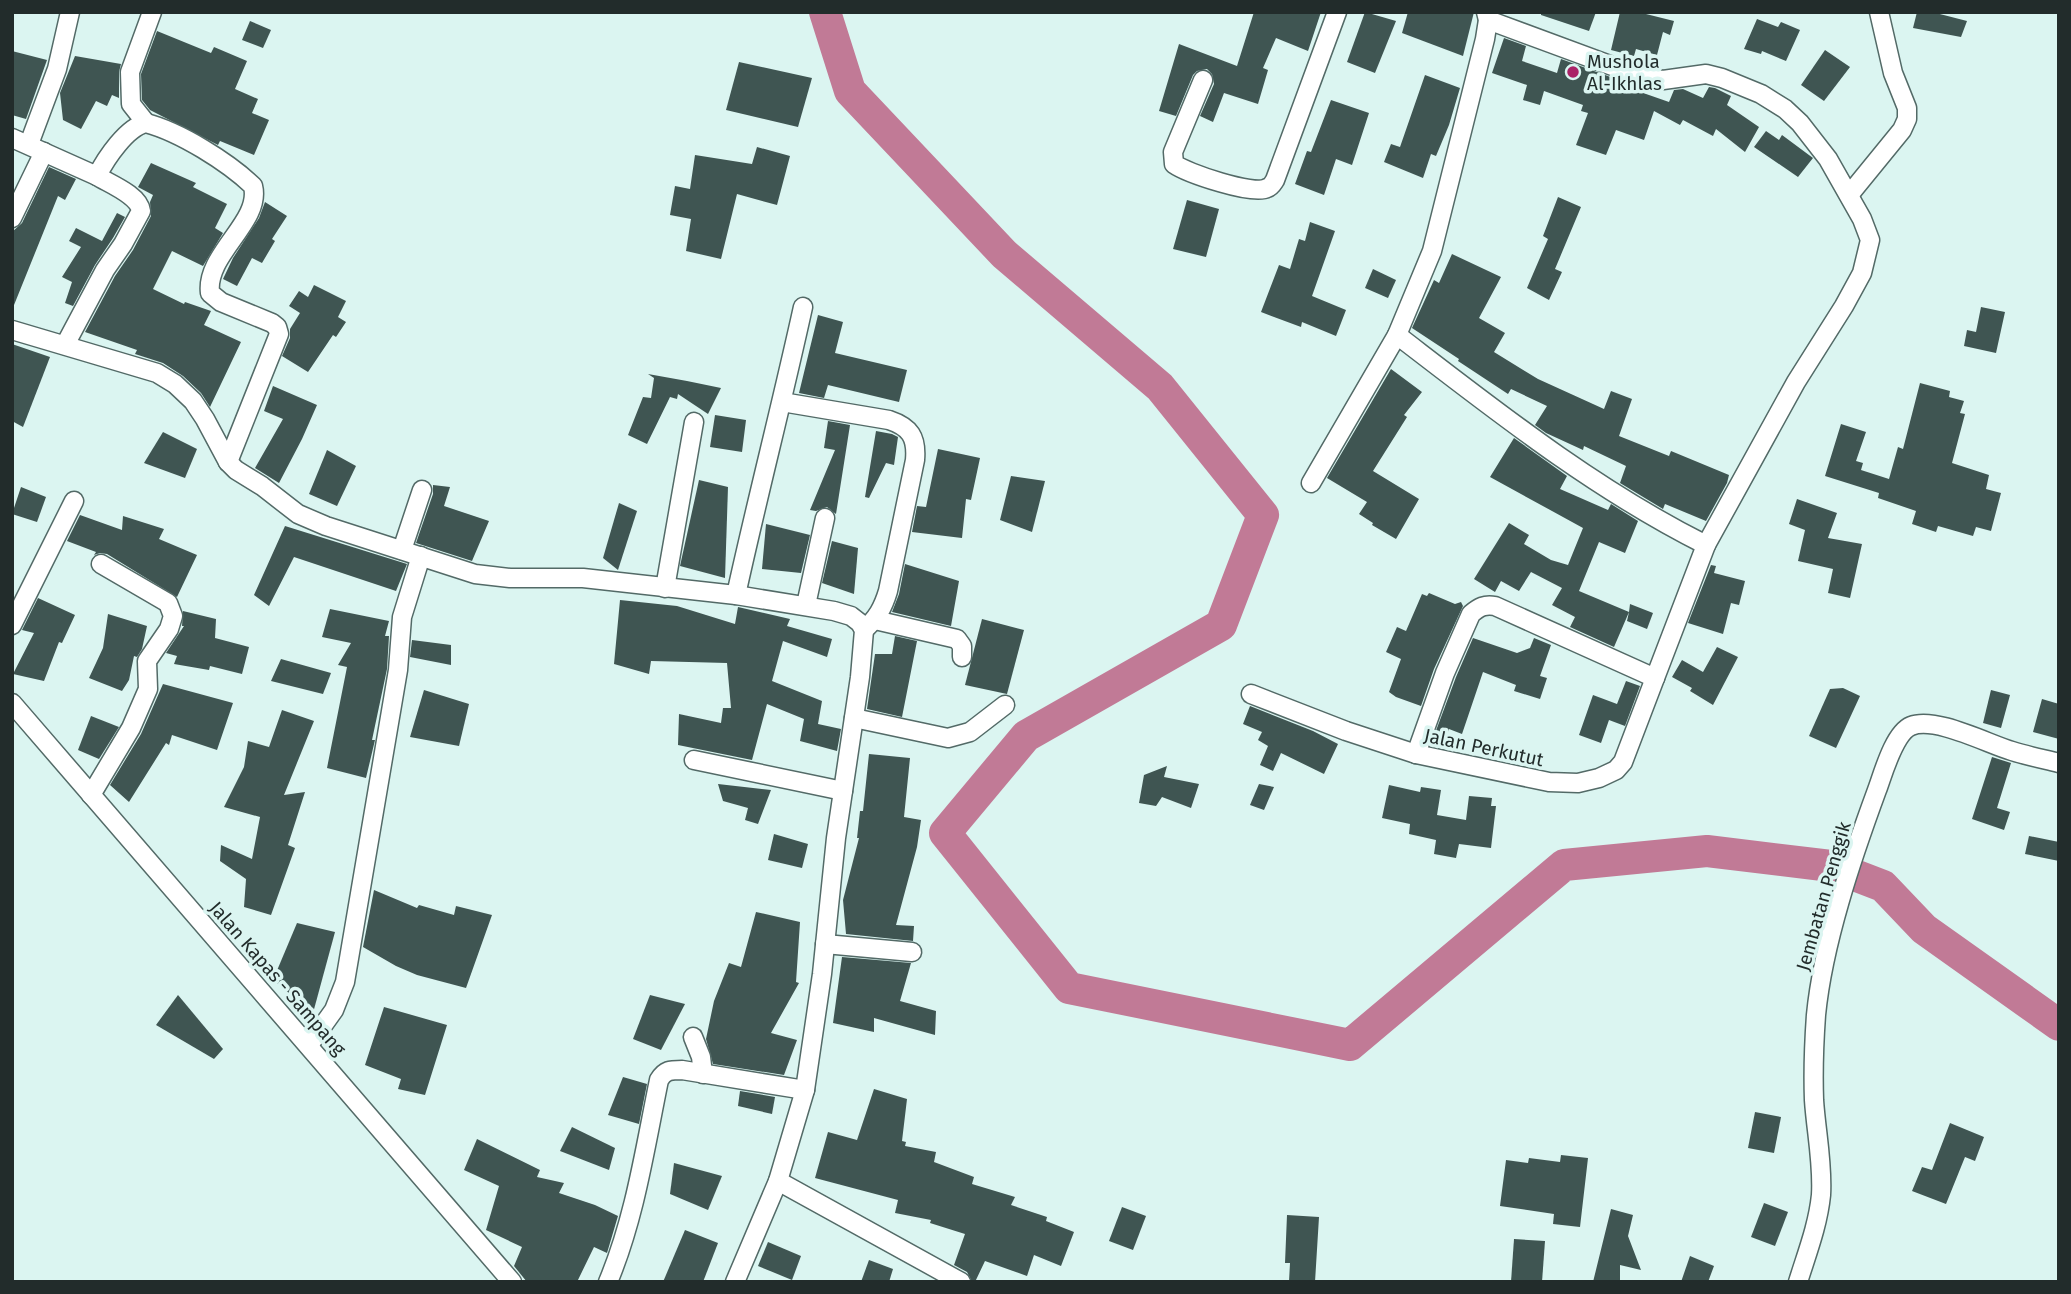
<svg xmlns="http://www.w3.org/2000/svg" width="2071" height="1294" viewBox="0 0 2071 1294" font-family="'Fira Sans',sans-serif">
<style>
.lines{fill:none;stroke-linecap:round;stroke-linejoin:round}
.river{stroke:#c17a96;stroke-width:32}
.building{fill:#3f5552}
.minor-casing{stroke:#536a67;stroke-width:21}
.minor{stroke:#fff;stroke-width:18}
.poi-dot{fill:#aa2267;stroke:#dbf5f1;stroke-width:2.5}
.labels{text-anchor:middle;stroke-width:7;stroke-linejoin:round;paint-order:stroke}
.poi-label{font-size:19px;fill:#222c2b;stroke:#dbf5f1;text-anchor:start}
.street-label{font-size:19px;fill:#222c2b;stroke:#dbf5f1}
</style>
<rect width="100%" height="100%" fill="#dbf5f1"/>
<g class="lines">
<polyline class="river" points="825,12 850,91 1004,254 1160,387 1263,515 1221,625 1026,736 945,833 1069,988 1350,1045 1564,865 1707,851 1831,866 1883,886 1924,929 2059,1025"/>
</g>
<g class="building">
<polygon points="1254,12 1321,12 1308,51 1276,38 1263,68 1268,70 1258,104 1224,93 1213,122 1200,116 1214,84 1212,74 1207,69 1197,71 1193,75 1176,116 1159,111 1179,44 1237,66"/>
<polygon points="1365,12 1396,21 1375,73 1347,62"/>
<polygon points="1408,12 1474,12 1463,56 1402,33"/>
<polygon points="1541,12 1596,12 1589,31 1541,15"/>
<polygon points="1620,12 1638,12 1674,21 1670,35 1663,32 1657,55 1636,49 1634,56 1611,50"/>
<polygon points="1917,12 1932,12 1967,21 1961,37 1913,28"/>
<polygon points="1757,19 1778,27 1781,22 1800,30 1786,61 1762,51 1761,54 1744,49"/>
<polygon points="250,21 271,30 263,48 242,40"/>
<polygon points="157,31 211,53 214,47 247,61 235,89 258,99 252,113 269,120 254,155 220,141 218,145 150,110 142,100 141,74"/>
<polygon points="1504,38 1526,46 1522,61 1557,73 1561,59 1627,83 1626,87 1669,102 1674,90 1683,89 1703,98 1709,87 1715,88 1731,96 1727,105 1759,127 1745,152 1716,129 1713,136 1683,120 1680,125 1654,111 1644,140 1616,130 1606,155 1576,145 1588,113 1581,111 1583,105 1544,91 1540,105 1523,100 1527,85 1492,73"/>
<polygon points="1825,50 1850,67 1824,101 1801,85"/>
<polygon points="12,51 47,60 26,119 12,115"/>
<polygon points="75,56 121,64 119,72 119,98 112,95 107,106 96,101 81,129 63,120 60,93"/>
<polygon points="739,62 812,78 798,127 726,110"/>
<polygon points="1425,75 1460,88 1449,125 1436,156 1431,154 1423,178 1384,162 1391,144 1400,147"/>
<polygon points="1331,100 1369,113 1352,165 1336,159 1324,195 1295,184 1307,151 1311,152"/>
<polygon points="1766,131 1779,140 1782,135 1813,158 1798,177 1754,147"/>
<polygon points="757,147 790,156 777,205 737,194 721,259 686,251 691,219 670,215 675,186 690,189 695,155 752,164"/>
<polygon points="151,163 196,183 193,187 227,204 215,228 223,233 203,266 172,251 153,289 184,304 185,302 211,311 204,325 241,342 210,407 201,393 183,376 163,363 135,354 137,350 85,332 115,276 133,250 151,216 150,202 153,195 138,187"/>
<polygon points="49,167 76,179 65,200 58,196 12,310 12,232 22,223"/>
<polygon points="1558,197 1581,207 1555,269 1562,272 1549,300 1527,288 1548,239 1543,236"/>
<polygon points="1187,200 1219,209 1206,257 1173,249"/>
<polygon points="265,202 287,216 272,239 275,241 262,263 252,258 237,286 223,279 233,258 259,218"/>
<polygon points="117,213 125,217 113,238 95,265 73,306 65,303 72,282 62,277 81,247 69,241 76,228 102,241"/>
<polygon points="1310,222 1335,231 1312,296 1346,310 1336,336 1302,322 1301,327 1261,312 1279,265 1290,269 1299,239 1305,241"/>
<polygon points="1452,254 1501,277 1479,318 1505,333 1494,352 1538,379 1604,409 1611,391 1632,399 1619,436 1669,456 1671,451 1729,475 1727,483 1706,521 1665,504 1663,509 1620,483 1626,466 1584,446 1583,450 1546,433 1535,425 1547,406 1511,389 1508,394 1458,361 1459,359 1412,328 1434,280 1439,283"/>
<polygon points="1373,269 1396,280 1388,298 1365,288"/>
<polygon points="314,285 346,301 338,317 346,322 336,337 333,335 308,372 282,356 290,338 290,329 300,313 289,306 299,291 308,297"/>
<polygon points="1981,307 2005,312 1996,353 1964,346 1967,330 1976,332"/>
<polygon points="818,315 843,322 835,353 907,370 899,402 828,385 824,398 799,393"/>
<polygon points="12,344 50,357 23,427 12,421"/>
<polygon points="1391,369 1422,392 1404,415 1407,417 1373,471 1419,499 1396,539 1372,525 1373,523 1359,514 1367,502 1327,478"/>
<polygon points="648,374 687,381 721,388 708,414 678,394 677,399 670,397 647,444 628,435 643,397 651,398 654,378"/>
<polygon points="1920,383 1950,391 1949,397 1964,401 1960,413 1965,414 1952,463 1989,475 1986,489 2001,493 1991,531 1976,527 1973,536 1938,526 1936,532 1912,524 1916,511 1878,498 1879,493 1825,476 1841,424 1866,432 1856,461 1863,463 1861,470 1889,479 1898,447 1903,449"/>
<polygon points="273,386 317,405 302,439 279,483 255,468 283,419 264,411"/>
<polygon points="715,415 746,420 742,452 710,447"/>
<polygon points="828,421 850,425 836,514 827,507 816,511 810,510 835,450 824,448"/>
<polygon points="876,431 892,434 898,437 894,465 886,463 869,498 865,497"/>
<polygon points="163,432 197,449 185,478 144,463"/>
<polygon points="1514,438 1567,476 1560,489 1608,510 1611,504 1638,521 1625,553 1599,542 1579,591 1629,612 1630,604 1653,613 1647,629 1627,621 1629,612 1614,647 1570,627 1575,617 1552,605 1562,588 1531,572 1519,591 1501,581 1495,592 1474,579 1509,523 1529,535 1524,544 1551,560 1568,565 1583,528 1490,477"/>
<polygon points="938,449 980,458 971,500 966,499 962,538 912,532 917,506 926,507"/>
<polygon points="327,450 356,466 337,506 309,494"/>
<polygon points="1011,476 1045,481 1032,532 1000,520"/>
<polygon points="699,480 728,487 725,578 680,566"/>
<polygon points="433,485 450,487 444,506 489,521 472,561 416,543 433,494"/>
<polygon points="21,487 46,497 37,522 12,514"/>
<polygon points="1797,499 1837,513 1828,538 1862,544 1850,598 1828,593 1833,569 1798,561 1805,530 1789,524"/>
<polygon points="619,503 637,511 618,570 603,558"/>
<polygon points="80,515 122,530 123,516 164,529 159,539 197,555 177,597 107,554 100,553 94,555 96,552 67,541"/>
<polygon points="766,524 810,535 801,573 762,569"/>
<polygon points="285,526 407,564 396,591 294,557 269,606 254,595"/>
<polygon points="832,541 858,548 854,594 822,583"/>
<polygon points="905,564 959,581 951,626 892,612 899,594"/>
<polygon points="1711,565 1716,566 1714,573 1745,581 1739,605 1731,603 1723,634 1688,623"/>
<polygon points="1429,593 1455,604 1461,602 1463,606 1434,669 1421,706 1396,697 1389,692 1401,659 1386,652 1397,627 1406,631 1422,594 1427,596"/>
<polygon points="38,598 75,615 62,643 59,642 44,681 13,674 34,633 22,630"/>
<polygon points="620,600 677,606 735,624 738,607 790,619 787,626 832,639 827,657 783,641 772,681 822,701 818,724 841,729 837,751 800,741 804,719 767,704 752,760 678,745 679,714 721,723 723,708 731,708 727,663 651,661 649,674 614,664"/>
<polygon points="330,609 389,621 385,636 389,636 387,669 372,740 375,740 366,778 327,768 347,667 338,665 351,643 322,637"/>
<polygon points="183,611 216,619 215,638 249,647 242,674 210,666 209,670 174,664 177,656 166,653 184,626 182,626"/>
<polygon points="108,614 147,626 142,649 137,657 134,656 129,680 122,691 89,678 103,648"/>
<polygon points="982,619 1024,630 1007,694 965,685"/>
<polygon points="895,636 917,641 902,717 867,709 875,654 892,654"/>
<polygon points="1473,638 1517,653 1530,648 1534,638 1551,645 1540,676 1547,678 1540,699 1514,691 1516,685 1483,672 1462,734 1449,729 1445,740 1434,736 1456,677"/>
<polygon points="412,640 451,645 451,665 410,657"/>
<polygon points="1717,647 1738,657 1713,705 1690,691 1692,688 1672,677 1682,660 1703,672"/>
<polygon points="281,659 331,673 323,694 271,681"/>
<polygon points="1626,681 1640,686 1625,726 1609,720 1601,743 1579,735 1593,695 1617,704"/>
<polygon points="163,684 233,703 217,750 172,735 169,745 166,743 129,802 110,785 141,734"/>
<polygon points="1843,688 1860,696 1836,748 1809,736 1830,689"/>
<polygon points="424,690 469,704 459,746 410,737"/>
<polygon points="1991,690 2010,695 2001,728 1983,723"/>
<polygon points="2042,699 2059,704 2059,739 2033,732"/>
<polygon points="1250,706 1313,731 1338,744 1324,774 1281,753 1273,771 1260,765 1268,746 1258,740 1262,732 1243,724"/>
<polygon points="282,710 314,721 284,795 305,792 288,845 295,848 271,915 244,907 246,879 220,861 221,845 252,859 260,817 224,807 244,767 248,741 269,747"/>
<polygon points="91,716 119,727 99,759 78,750"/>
<polygon points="869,754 910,758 904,817 921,820 917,847 896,925 914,926 913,941 846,934 843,900 859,838 857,838 860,811 863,811"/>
<polygon points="1992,757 2011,763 1997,808 2010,812 2004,830 1972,819"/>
<polygon points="1167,766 1164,777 1199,784 1191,808 1162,797 1156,806 1139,803 1144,775"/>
<polygon points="718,784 771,790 758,824 745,820 748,808 723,801"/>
<polygon points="1259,784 1274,787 1264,810 1250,805"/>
<polygon points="1389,785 1420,792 1421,787 1441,790 1437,815 1466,820 1469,796 1492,798 1491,806 1496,806 1491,848 1459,844 1456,858 1434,854 1436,840 1409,834 1410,824 1382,818"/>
<polygon points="774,834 808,844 802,868 768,860"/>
<polygon points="2029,836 2059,842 2059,861 2025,854"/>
<polygon points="374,890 417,908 419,905 454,915 456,906 492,915 466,988 417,975 396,966 363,947"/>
<polygon points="756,912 800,922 796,982 799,983 771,1033 797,1040 784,1075 713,1064 706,1039 714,1001 729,963 741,967"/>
<polygon points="297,923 335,932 313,1013 273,980"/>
<polygon points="842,957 911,963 900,1001 936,1011 935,1035 874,1018 874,1032 833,1023"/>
<polygon points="178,995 223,1049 214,1059 156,1025"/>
<polygon points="650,995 685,1004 661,1050 633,1039"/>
<polygon points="384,1007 447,1025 425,1095 398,1089 401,1079 365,1065"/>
<polygon points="623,1077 647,1084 639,1124 608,1115"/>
<polygon points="874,1089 907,1099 902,1141 906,1142 905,1146 936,1152 934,1162 974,1177 972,1184 1015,1197 1011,1205 1047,1217 1046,1221 1074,1232 1061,1266 1034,1255 1027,1276 985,1261 975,1282 972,1282 967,1272 954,1265 965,1234 930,1223 931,1220 895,1213 898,1200 815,1178 828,1132 857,1140"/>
<polygon points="740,1091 775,1097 772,1114 738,1106"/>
<polygon points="1755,1112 1781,1117 1774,1153 1748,1148"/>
<polygon points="1950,1123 1984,1137 1975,1161 1965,1157 1946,1204 1912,1191 1922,1167 1932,1170"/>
<polygon points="572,1127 615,1148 609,1170 560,1151"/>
<polygon points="477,1139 540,1170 537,1177 564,1183 559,1193 595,1205 618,1216 607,1253 594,1247 577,1282 527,1282 514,1266 522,1247 486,1230 499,1186 464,1170"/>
<polygon points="1561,1155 1588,1158 1580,1227 1553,1224 1554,1214 1500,1206 1506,1160 1528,1163 1529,1158 1560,1162"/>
<polygon points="674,1163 722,1176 708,1210 670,1194"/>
<polygon points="1764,1203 1788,1212 1775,1246 1751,1237"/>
<polygon points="1122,1207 1146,1216 1133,1250 1109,1241"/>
<polygon points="1611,1209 1633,1215 1628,1236 1641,1270 1620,1265 1620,1282 1593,1282"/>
<polygon points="1287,1215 1319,1217 1315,1282 1289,1282 1290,1263 1285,1263"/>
<polygon points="685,1230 718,1243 703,1282 663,1282"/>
<polygon points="1514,1239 1545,1241 1542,1282 1511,1282"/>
<polygon points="768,1242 801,1256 792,1280 758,1266"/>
<polygon points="1690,1256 1714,1266 1708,1282 1681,1282"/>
<polygon points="869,1260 893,1269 889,1282 861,1282"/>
</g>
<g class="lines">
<defs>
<g id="minor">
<path d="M1203,80L1173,152L1174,164C1187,173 1254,196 1267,188C1271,187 1273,183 1275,180L1337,12"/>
<polyline points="146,123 131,104 130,72 152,12"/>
<path d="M12,138L97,176C106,158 127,127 146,123C180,132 228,162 253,186C262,222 205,254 210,293L221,302L272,323L277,327L279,334L228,462"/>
<polyline points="29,144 57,69 70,12"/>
<polyline points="1849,195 1902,130 1907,119 1907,108 1893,73 1879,12"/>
<polyline points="12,218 44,152"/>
<polyline points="12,330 157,373 175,384 193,401 205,419 228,462 236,470 262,486 298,514 326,526 475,574 510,578 583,578 736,595 834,611 851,616 860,623 864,630 860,677 836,838 822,974 805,1090 778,1181 735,1282"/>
<path d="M1397,335C1496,411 1594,489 1706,545L1796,382L1844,306L1862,273L1870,240L1862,219L1828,159L1800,123L1785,109L1761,94L1722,78L1706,74L1663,80L1645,78L1488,20"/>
<path d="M65,345L105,270L123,244L141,211C139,195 110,184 97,176"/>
<path d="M782,402L889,420C910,427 917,437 915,460L888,591C883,608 877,618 864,630"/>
<polyline points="1311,483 1397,335 1432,251 1485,39 1488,20 1486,12"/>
<polyline points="402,550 422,490"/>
<polyline points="665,588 694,422"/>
<path d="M736,595C757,499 782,403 803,307"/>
<polyline points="806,605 825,518"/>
<polyline points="875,620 957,639 962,646 962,657"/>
<polyline points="12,625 74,501"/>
<polyline points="1251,694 1346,731 1416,754 1549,782 1578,783 1599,778 1616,770 1623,762 1655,678"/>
<polyline points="12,703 512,1282"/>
<polyline points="854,718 948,738 970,732 1005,705"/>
<path d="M1416,754L1445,673L1471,614C1479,607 1485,604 1495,606L1655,678L1706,545"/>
<polyline points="694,760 843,791"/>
<polyline points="91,795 131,728 148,689 147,661 169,629 173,616 168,603 101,564"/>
<polyline points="825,944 912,952"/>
<polyline points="693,1037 701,1057 703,1074"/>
<polyline points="309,1045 334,1010 345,982 398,670 402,617 421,556"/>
<polyline points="778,1181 961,1282"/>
<path d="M608,1282C635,1218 645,1148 659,1080C665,1070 670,1070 682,1070L805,1090"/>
<path d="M1798,1282C1807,1253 1818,1225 1821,1195C1823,1163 1816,1131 1814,1100C1813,1072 1814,1043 1816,1015C1823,943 1852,858 1877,790C1883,774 1894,733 1911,726C1935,716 1988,744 2012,751C2028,756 2043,759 2059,763"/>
</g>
</defs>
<use href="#minor" class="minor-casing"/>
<use href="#minor" class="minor"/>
</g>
<circle class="poi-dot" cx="1573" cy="72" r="7"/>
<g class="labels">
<g class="poi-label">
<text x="1587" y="68">Mushola<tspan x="1587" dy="22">Al-Ikhlas</tspan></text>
</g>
<g class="street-label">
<text transform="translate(1484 747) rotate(12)" y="7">Jalan Perkutut</text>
<text transform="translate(1823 896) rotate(-74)" y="7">Jembatan Penggik</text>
<text transform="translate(278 978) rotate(49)" y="7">Jalan Kapas - Sampang</text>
</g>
</g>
<rect width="2071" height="1294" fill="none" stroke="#222c2b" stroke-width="28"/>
</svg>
